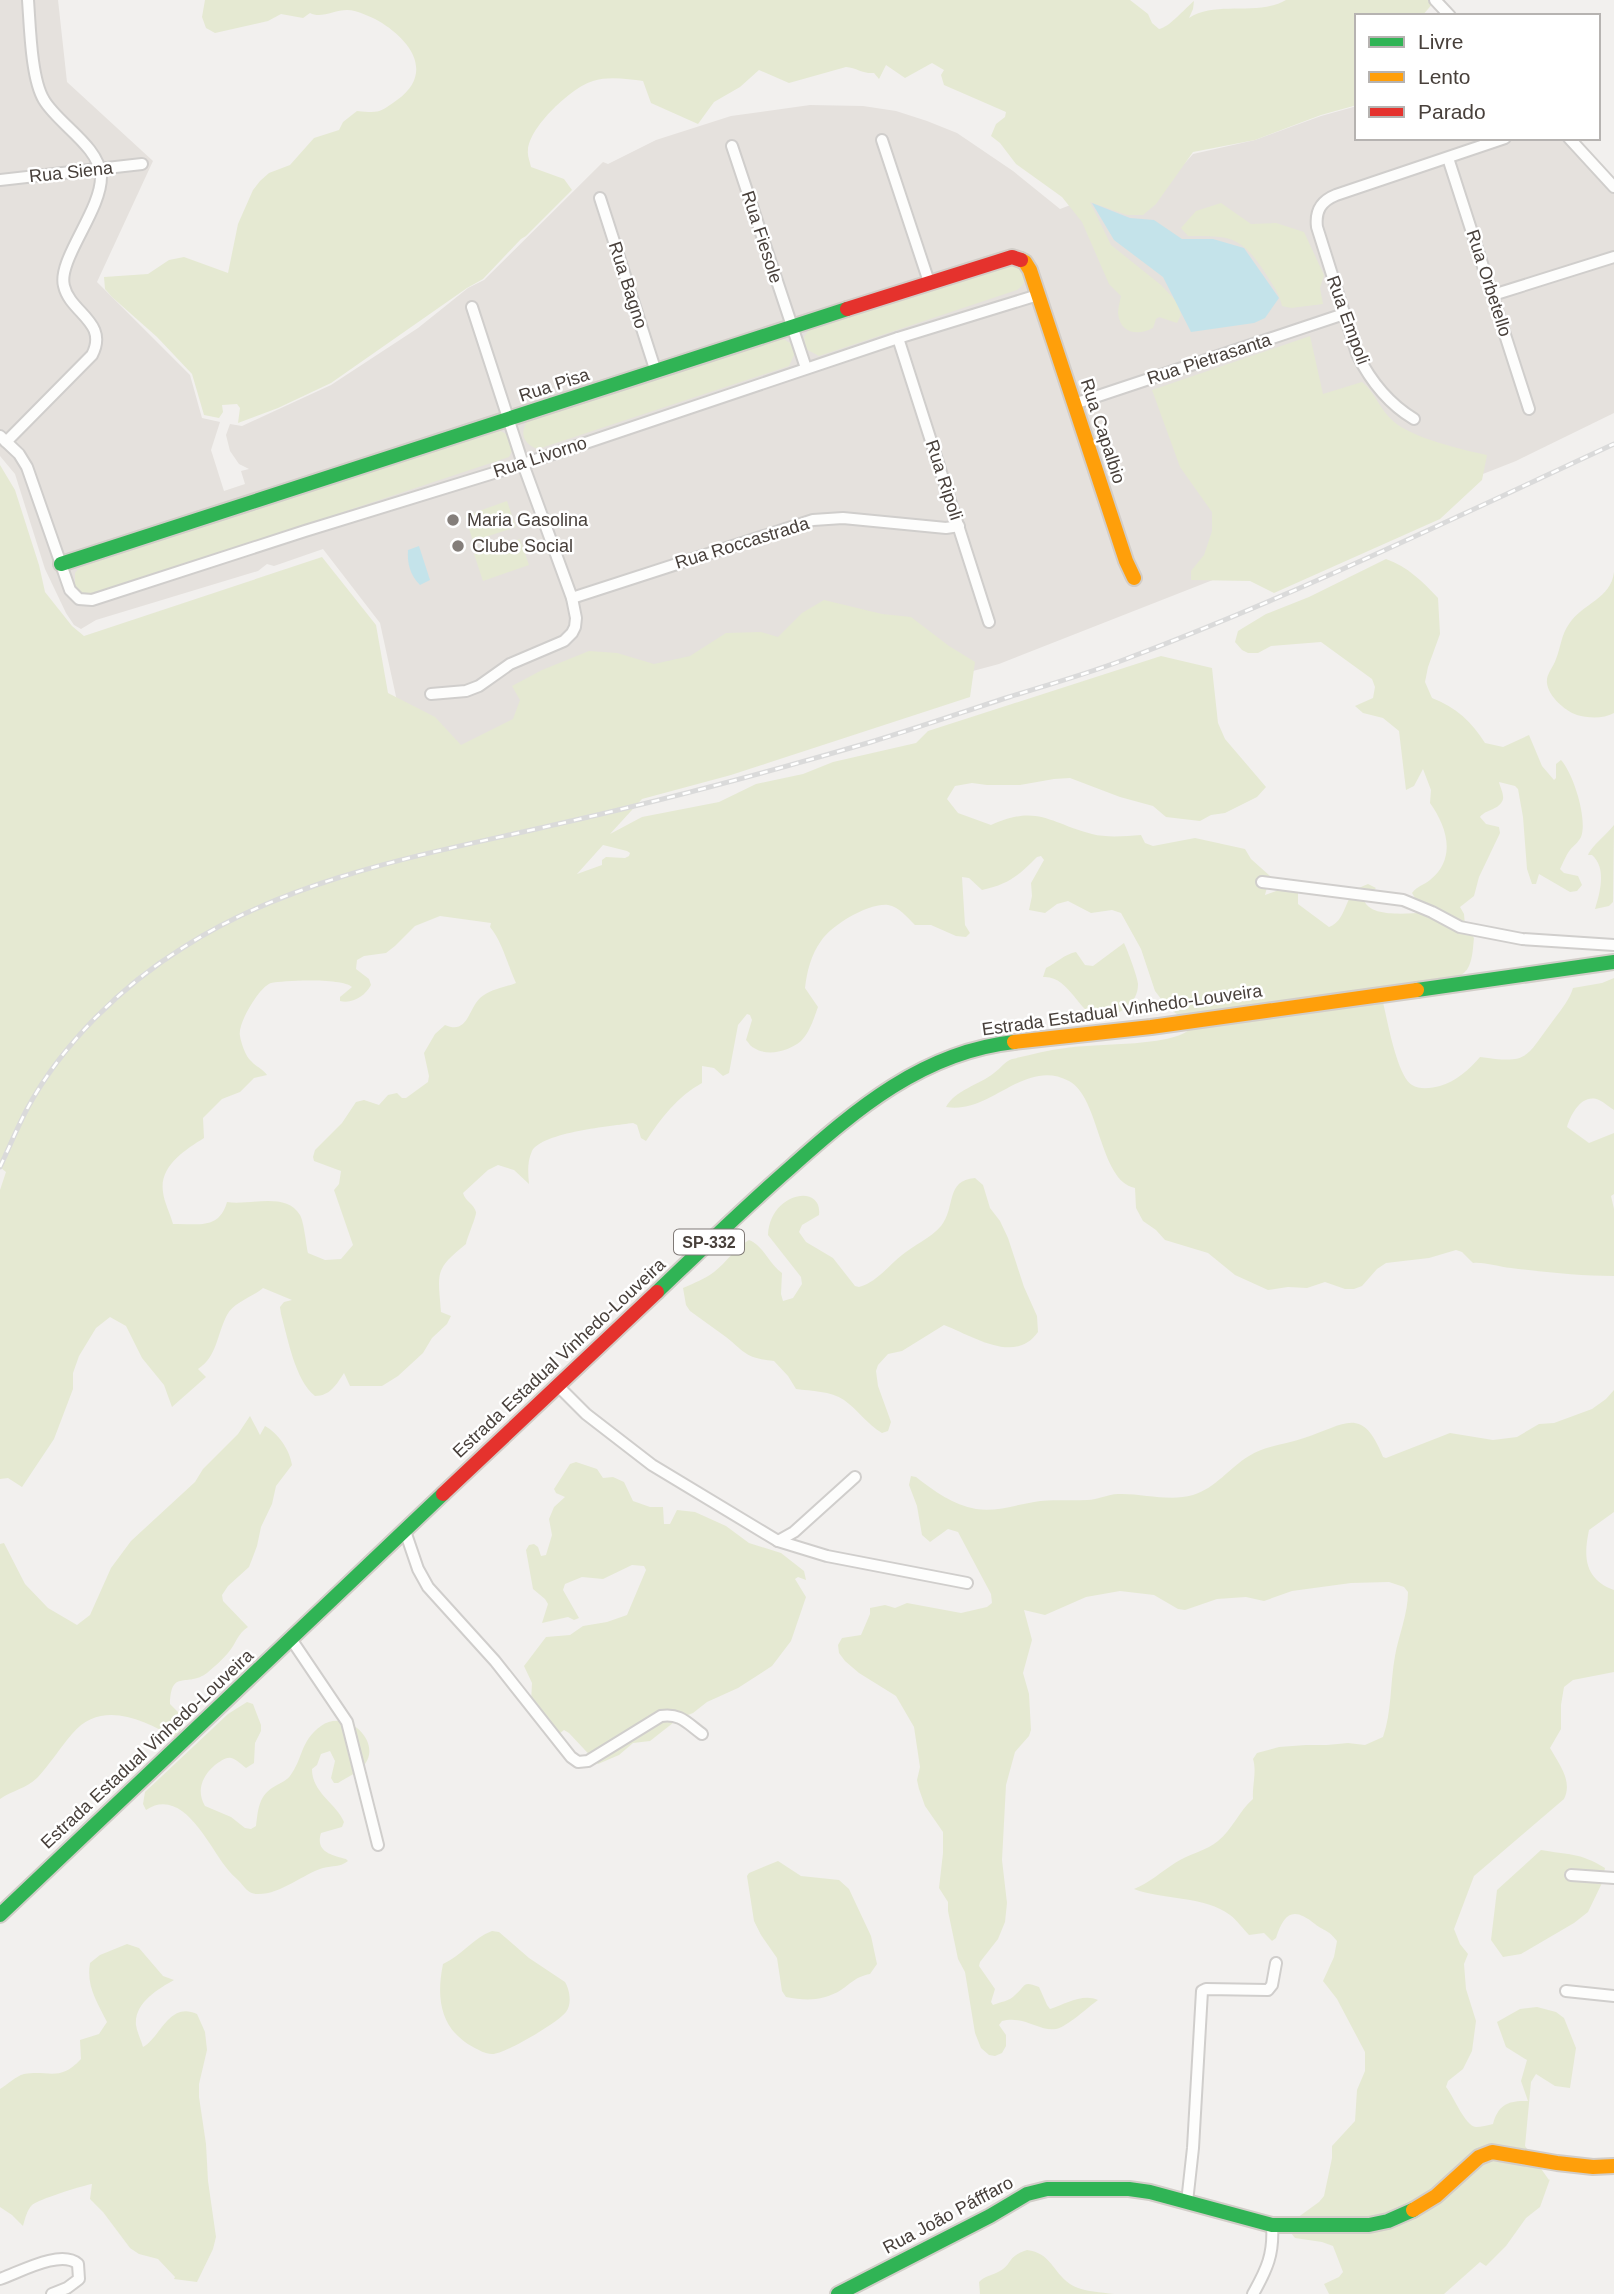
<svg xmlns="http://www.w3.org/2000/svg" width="1614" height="2294" viewBox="0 0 1614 2294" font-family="Arial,sans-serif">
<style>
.residential{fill:#e5e1dd}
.green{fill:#e5e9d2;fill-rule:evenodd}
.water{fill:#c4e3ea}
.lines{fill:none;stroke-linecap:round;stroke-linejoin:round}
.street-casing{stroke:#d0cecc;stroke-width:14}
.fast-casing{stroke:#d2cdc8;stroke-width:18}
.slow-casing{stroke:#d2cdc8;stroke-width:18}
.jam-casing{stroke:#d2cdc8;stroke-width:18}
.street{stroke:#fdfdfc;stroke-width:10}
.fast{stroke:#30b455;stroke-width:14}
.slow{stroke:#ff9f0a;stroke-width:14}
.jam{stroke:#e5322d;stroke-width:14}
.rail-casing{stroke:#dadada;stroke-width:5}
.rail{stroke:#fff;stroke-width:2.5;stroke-dasharray:8;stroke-linecap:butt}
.poi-dot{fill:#847e7a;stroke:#fff;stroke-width:2.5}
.labels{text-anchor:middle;stroke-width:5;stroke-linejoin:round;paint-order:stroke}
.shield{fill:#fff;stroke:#7f7976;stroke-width:2}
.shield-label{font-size:16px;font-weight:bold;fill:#48403b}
.street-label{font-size:18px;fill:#48403b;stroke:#fff}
.poi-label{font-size:18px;fill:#48403b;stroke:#fff;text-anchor:start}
</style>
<rect width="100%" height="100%" fill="#f2f0ee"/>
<polygon class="residential" points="0,0 58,0 67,82 153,161 97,282 190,375 202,418 220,422 211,450 224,491 245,484 241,471 249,469 239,464 230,451 226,435 230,424 242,426 331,385 418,328 468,288 484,280 603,162 608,164 656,140 731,116 810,105 863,106 896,111 927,121 957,133 1013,171 1060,209 1089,198 1143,210 1193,154 1255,140 1321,116 1357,106 1357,138 1563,138 1614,194 1614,413 1516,461 999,664 816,713 419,802 380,623 323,549 274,566 267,564 258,571 96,620 81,629 74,625 66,613 45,569 15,474 0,456"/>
<g class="green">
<path d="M205,0H1130L1148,14L1152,23L1159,29C1170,27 1184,9 1194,1L1193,9L1189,18C1217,0 1256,17 1286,0H1430L1434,2L1422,16H1357V105L1321,115L1255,140L1193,152L1156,204L1143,215H1127L1090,202L1111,245L1161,285L1177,302L1181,315L1177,323L1159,317L1156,319L1153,328C1138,336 1120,334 1118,313C1118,308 1120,301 1121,296L1109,284L1082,222L1062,197L1016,164L1000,143L991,136L996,124L1005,117L1006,112L944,85L941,75L944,70L932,63L905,78L886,65L879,79L874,73C863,74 857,68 846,67L789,83L759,70L740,87L714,102L698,124L651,103L643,81C628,79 608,76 593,81C572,87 529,127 528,150C527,155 530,162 531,167L564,179L572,190L526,236L521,239L483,279L467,288L331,383L278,408L238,423L240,408L237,404L222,405L223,412L219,418L204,415L192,374L157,337L112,297L105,289L104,277L148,274L169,260L184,257L228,273L238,224L253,190L260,181L269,173L290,165L314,138L339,130L343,122L357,111C379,113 379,113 397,100C433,74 413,43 382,23C374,18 357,10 347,10C334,10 321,19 310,13L303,18L281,14L268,21L215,33L206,28L202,17Z"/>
<path d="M1221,203L1251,224L1276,223L1304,232L1324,275L1320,288L1323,304L1291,308L1282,306C1279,292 1271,283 1264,271C1240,235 1229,236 1188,236L1181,228L1196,211Z"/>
<polygon points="1009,261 1019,265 1026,278 1022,286 1017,290 819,356 806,349 804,337 810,328"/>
<path d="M1310,336L1323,394L1362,382C1375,392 1380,410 1393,421C1412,438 1463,450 1487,455L1482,480L1440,519L1274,593L1250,581L1191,580V571L1204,555L1212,531V512L1180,467L1152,390Z"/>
<path d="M775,338H782L793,345L795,353L789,366L538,449C523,444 519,433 528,420Z"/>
<path d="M495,430C508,432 510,437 513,449L509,457L90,596L80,592L75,587V573L80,567Z"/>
<path d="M0,465L15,490L39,565L45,592L72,626L84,636L322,557L376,625L388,693L435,717L461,745L513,719L520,700L512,686L542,670L589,651L617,653L654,664L690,656L726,633L761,632L778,637L802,613L824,600L882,614L911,617L949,646L975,662L970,697L731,775L642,799L610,834L642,817L719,802L756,784L803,774L833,762L916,743L928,731L1161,656L1212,668L1218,723L1225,739L1266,787L1257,797L1225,813L1211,815L1200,821L1166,817L1153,806L1120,797L1070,778L1054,779L1020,785H987L972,783L955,786L947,799L958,813L991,825C1038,804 1049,823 1092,834C1107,838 1126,836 1141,835L1145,843L1153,846L1195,838L1245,849L1251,859L1270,876L1265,895L1290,886H1298V904L1329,927C1346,921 1344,899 1357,889C1360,887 1364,886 1368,884L1376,888L1364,900C1370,918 1407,913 1423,913L1429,905L1415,898L1412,893C1417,886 1424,885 1430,880C1457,858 1447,827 1430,803L1431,790L1423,769L1414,786L1406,790L1399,731L1383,718L1363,713L1355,706L1373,698L1375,687L1372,679L1321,642L1271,646L1258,653H1248L1242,650L1235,642L1238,631L1266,614L1309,597L1386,559C1408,567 1422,581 1438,598L1440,634L1428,667L1425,682L1432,698C1456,707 1472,722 1485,743L1503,747L1529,735L1542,766L1554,780L1556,778V764L1561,760C1573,773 1588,819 1581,837C1578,843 1574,845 1570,850C1566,855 1563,863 1560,869L1564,873L1578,876L1582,885L1577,891L1570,892L1539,874L1536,884H1532L1527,869L1523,817L1518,789L1515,786L1499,782C1500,787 1504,794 1503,799C1500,810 1486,809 1480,817L1486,824L1499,827L1500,833L1479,877L1474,896L1460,907L1464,914L1465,926L1474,938C1473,946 1473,957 1469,966C1462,985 1402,996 1383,1002C1387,1019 1397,1076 1412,1085C1420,1090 1432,1088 1440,1086C1455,1082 1470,1069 1480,1057C1529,1064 1525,1058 1552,1022C1560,1011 1569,1001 1573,988L1602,983L1614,978V1110C1609,1107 1604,1102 1599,1100C1582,1093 1571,1114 1567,1127L1589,1143L1614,1133V1194L1611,1196L1614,1209V1276C1579,1276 1545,1272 1511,1268C1498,1267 1486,1262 1473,1263L1462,1252L1456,1250L1429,1258L1386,1263L1377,1269L1362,1286L1354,1289H1345L1325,1282L1307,1288L1288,1287L1268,1290L1235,1275L1208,1253L1165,1240L1156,1230L1143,1221L1136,1208L1135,1188C1099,1181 1100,1097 1069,1081C1025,1057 990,1115 946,1107C955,1090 979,1085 994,1073C1001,1068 1004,1062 1012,1059C1030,1055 1048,1050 1066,1048C1096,1043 1167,1047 1189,1030L1187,1021L1168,1008L1155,991L1141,949L1121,913L1112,910L1091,913L1068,901L1057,904L1045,913L1029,910L1032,896L1031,883L1044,860L1041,856L1037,857C1018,876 1009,884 982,890L969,878L962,877L965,925L970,933L966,937L956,936L931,925H915C907,917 899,907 888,905C868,903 832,925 821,941C811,955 807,971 805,988L818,1007C814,1018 810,1032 801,1041C789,1051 768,1057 754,1048C750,1046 749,1043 746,1040L752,1020L750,1015L747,1014L738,1025L729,1073L723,1076L714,1068L702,1066V1083C678,1096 661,1118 646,1141L641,1138L637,1125L633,1123C612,1126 543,1132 532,1151C527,1162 528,1173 529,1184L514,1170L498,1165L488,1170L463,1193C465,1201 474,1204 476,1212C477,1215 467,1238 466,1244C434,1270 438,1272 441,1312L451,1316L447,1324L432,1338L423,1353L398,1376L382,1386H350L344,1373C336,1385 330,1396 315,1396C295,1380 288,1339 281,1314L280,1307L284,1302L292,1300L263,1288C253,1297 234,1302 227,1315C217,1334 217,1357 198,1369L206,1377L172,1407L164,1385L142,1358L126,1326L110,1317L96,1328L79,1356L73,1373V1389L54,1439L22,1487L8,1478L0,1479V1190L6,1172L0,1167ZM603,845L627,851L630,853L629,856L625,858L606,857L602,860V865L577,874ZM440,916L491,923L490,927C502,941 508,966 516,983C506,987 493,989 484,995C468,1004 470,1036 445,1025L435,1034L424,1053L429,1076L428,1082L406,1098H402L397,1093L388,1095L379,1105L364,1100L356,1102L342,1123L315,1150L313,1157L314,1161L341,1171L339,1184L334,1190L353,1245L341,1259L325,1260L308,1253C306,1244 304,1222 300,1215C286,1191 249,1206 227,1202C219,1231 196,1223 173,1224C170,1213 164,1202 163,1192C159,1166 185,1150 204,1138L203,1118L222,1099L240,1092L254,1078L267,1075C262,1068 256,1067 251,1061C246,1057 241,1043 240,1036C237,1024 259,987 271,983C285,980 343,978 352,987L340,997V1001C353,1004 365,996 371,985L369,979L356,969L357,960L364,956L386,953L395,946L415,926Z"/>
<polygon points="507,501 516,527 473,541 465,516"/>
<polygon points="520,539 529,565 483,581 474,554"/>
<path d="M1614,572V713C1603,719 1588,718 1577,715C1565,711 1545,694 1547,679C1548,672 1554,666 1556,659C1561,647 1561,635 1569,624C1583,603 1611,599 1614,572Z"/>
<path d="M1614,825L1613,902L1609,906L1595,909C1600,893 1607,868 1592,855H1588C1591,847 1608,833 1614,825Z"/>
<path d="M1124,943C1127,949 1138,978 1138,984C1138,994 1134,1001 1126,1007C1083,1045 1078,974 1043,977L1046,968C1056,963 1065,954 1076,952L1085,965L1093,966Z"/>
<path d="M975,1178L983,1185L990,1208L1000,1221L1008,1238L1024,1287L1037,1316L1038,1332C1015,1365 973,1336 944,1325L902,1351L888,1354L878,1365L876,1371L878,1386L891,1422L888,1431L882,1433C867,1424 858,1410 844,1400C831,1391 811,1391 796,1389L788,1376L774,1361C745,1358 746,1353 726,1337C714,1328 702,1320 690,1311L686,1305L683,1288C694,1283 705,1279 714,1272C727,1262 735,1248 749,1240C764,1246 768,1263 782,1273L781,1294L783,1301L793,1298L802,1284L801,1277L768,1235C770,1192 823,1183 819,1215L802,1225L799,1232L806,1242L833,1258L855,1286L859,1287C877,1282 888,1266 902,1255C914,1245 931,1238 941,1226C956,1208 945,1180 975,1178Z"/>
<path d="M1614,1390V1512L1589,1530C1583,1558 1585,1579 1614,1590V1672L1573,1680L1564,1687L1561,1705V1729L1550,1748C1559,1764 1573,1781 1564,1799L1474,1876L1454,1929L1460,1944L1468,1954L1464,1964L1466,1989L1476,2021L1472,2051L1463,2069L1448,2081L1446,2087C1454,2097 1465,2126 1476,2127C1481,2127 1488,2125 1493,2124C1498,2105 1508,2100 1528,2101L1521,2081L1527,2060L1506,2047L1497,2022L1520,2009L1537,2007L1556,2012L1564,2018L1576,2048L1570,2088L1555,2086L1536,2074L1531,2082L1525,2146L1549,2180L1550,2179L1540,2207L1526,2218L1506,2246L1486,2266L1480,2262L1444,2294H1329L1324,2284L1339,2277L1343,2272L1333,2246L1322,2242L1295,2238L1291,2233L1297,2218L1319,2202L1324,2196L1332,2158V2146L1355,2121L1357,2090L1365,2071V2052L1337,1999L1323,1981L1334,1957L1337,1941C1328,1929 1325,1932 1315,1924C1293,1906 1284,1913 1276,1938L1272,1941L1264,1933L1249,1935C1243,1929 1237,1920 1230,1915C1206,1896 1162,1900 1134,1889C1149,1883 1161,1872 1175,1863C1188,1854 1206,1851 1218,1841C1232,1830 1239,1811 1253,1799C1252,1785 1257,1772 1253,1759L1257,1753L1279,1747L1306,1745H1327L1348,1743L1365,1745L1383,1737C1392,1711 1390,1683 1395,1656C1399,1634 1408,1614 1408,1592L1404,1587L1389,1582L1351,1583L1292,1591L1264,1601L1246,1597L1217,1599L1185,1610L1178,1609L1154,1595L1120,1591L1086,1597L1045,1615L1024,1610L1032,1640L1023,1673L1029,1694L1031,1730L1029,1736L1015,1752L1006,1785L1002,1860L1007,1903L1005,1922L998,1939L980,1962L979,1966L995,1989L991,2002L993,2005C1000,2002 1010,2001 1015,1995C1026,1986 1022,1980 1039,1987L1047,2005L1050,2009C1065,2004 1083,1993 1098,2000C1088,2007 1067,2027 1056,2029C1040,2032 1024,2015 1002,2021L999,2025L1006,2035V2046L1002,2053L995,2056L989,2055L981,2048L975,2033L965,1972L958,1959L948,1911V1902L939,1888L943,1853V1832L925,1806L919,1789L917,1780L920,1767L914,1727L896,1696L859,1673L845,1661L839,1653L838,1645L842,1638L861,1635L870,1614V1608L885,1605L895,1608L907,1603L961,1613L987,1607L992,1603L991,1594L958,1532L948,1529L930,1542L922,1535L917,1506L909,1485L911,1476L916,1477C934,1491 953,1505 976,1509C996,1512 1015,1505 1034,1502C1051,1499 1070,1501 1087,1500C1098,1500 1108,1494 1118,1494C1142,1493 1169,1502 1193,1495C1216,1488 1229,1468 1249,1456C1264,1446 1287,1444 1304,1438C1345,1425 1362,1404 1383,1457L1386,1458L1450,1433L1493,1440L1517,1437L1539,1424L1554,1423L1592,1409L1606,1399Z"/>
<path d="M250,1416L260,1435L265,1426C278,1433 290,1450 292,1465L276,1486L272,1504L261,1527L257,1546L249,1567L228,1586L222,1595L223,1601L248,1627C237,1634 236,1644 228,1653C222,1660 214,1667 207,1673C187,1688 171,1668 170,1704L183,1717L184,1722L178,1736L176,1738C142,1720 102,1699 72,1734C60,1748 50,1764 38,1777C26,1789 13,1790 0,1799V1544L4,1543L25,1584L48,1608L77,1625L90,1615L111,1568L131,1541L195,1482L203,1469L238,1434Z"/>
<polygon points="576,1462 597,1469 603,1478 613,1477 624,1482 633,1501 650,1507 663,1507 664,1524 670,1524 677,1510 695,1512 726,1526 749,1543 781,1553 804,1571 806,1580 798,1577 795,1579 806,1597 791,1641 772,1666 738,1688 707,1702 693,1713 678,1719 650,1741 633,1743 619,1755 598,1764 569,1733 564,1730 559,1734 531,1702 532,1683 524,1666 546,1637 570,1635 583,1626 607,1622 627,1615 646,1570 644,1566 632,1565 603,1579 582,1577 565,1584 563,1590 579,1618 574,1620 568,1617 542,1623 548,1604 545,1599 533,1589 526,1550 529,1545 534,1544 538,1547 541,1556 546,1555 552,1535 549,1519 554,1507 565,1497 556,1493 554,1489 570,1464"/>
<path d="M247,1702L253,1704L261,1725V1731L255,1743L254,1763L246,1768C242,1765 236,1759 231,1758C225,1757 220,1762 215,1765C202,1776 196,1791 205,1806L231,1817L245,1828L251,1829L256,1826C258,1812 258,1797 272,1788C278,1784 285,1782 290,1776C303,1759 300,1741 321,1726C346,1708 382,1741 365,1764C359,1772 346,1778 338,1783H334L331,1778L335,1761L330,1751L321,1754L317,1765L312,1769C312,1793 336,1803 344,1822L342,1827L321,1833C315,1852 332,1855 346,1859L348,1861C338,1868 334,1865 323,1868C303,1874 280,1895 257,1894C249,1894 245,1888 240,1882C235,1877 229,1872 225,1866C208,1844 182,1786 146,1810L143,1804L145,1792L228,1714Z"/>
<path d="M1541,1850C1568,1855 1579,1852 1605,1868L1602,1883L1588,1912L1574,1923L1521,1954L1503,1957L1491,1940L1497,1890Z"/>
<path d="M778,1861L801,1876L839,1880L849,1889L871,1936L877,1964L870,1974C855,1977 853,1982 841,1990C823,2001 806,2001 786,1997L782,1991L777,1958L761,1935L754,1921L747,1876L749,1873Z"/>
<path d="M492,1931L499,1932L529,1958L565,1982C570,1990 572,2005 566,2012C559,2022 503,2055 492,2054C485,2054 479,2050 473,2047C440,2029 436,1998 443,1964C461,1956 473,1938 492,1931Z"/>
<path d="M127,1944L139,1948L163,1976L174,1980C158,1989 134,2003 136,2025C137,2032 141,2040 143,2047C161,2037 169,2001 197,2014L205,2032L207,2050L199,2084V2097L206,2144L208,2181L216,2237L213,2249L197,2282L174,2279L175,2277L158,2259L139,2254L130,2248L103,2212L90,2199L92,2184C84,2185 37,2200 32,2205C27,2210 25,2219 23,2226L12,2215L0,2207V2089C7,2085 16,2076 24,2074C50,2070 60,2082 81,2059L80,2040L99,2034L107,2022C97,2002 86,1986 90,1963L100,1955Z"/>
<path d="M1027,2250C1051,2253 1052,2271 1070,2284C1082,2292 1100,2292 1114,2294H980L979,2282C986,2275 992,2276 1000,2271C1013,2264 1006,2257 1027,2250Z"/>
</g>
<g class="water">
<polygon points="1092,203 1130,218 1154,220 1182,239 1213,239 1244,248 1279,298 1265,318 1254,323 1191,332 1163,277 1114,240"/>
<path d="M419,546L430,580L420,585C410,575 407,563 408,550Z"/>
</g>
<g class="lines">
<defs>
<g id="street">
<polyline points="1435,0 1450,16"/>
<polyline points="1569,138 1614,187"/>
<polyline points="882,140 929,282"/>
<polyline points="732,146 806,368"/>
<polyline points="1448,158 1529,409"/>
<polyline points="0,180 142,164"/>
<polyline points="600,198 656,372"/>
<polyline points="1493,295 1614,257"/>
<polyline points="898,338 989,622"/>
<polyline points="1074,404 1344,314"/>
<path d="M1414,419C1389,404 1370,380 1357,354L1317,227C1315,211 1321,201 1336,195L1505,138"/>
<polyline points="0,436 19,454 27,467 70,590 79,599 92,600 305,531 523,464 898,338 1038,295"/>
<path d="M6,442L92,355C109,322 70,313 64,286C57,260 102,210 101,176C99,146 58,124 44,100C31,79 30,26 28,0"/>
<polyline points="572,598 813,520 843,518 946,528 959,526"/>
<polyline points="431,694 466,691 479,686 510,664 564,641 572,633 575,627 576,618 572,598 523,464 472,307"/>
<polyline points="1262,882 1403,900 1432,912 1460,927 1522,939 1614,945"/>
<polyline points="558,1386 586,1414 652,1465 778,1541 827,1556 967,1583"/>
<path d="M405,1531L418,1569L428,1587L495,1661L571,1757L578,1762L588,1761L661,1716C680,1713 687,1723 702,1734"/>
<polyline points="778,1541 794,1532 855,1477"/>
<polyline points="291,1639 347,1722 378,1845"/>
<polyline points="1571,1875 1614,1878"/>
<polyline points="1566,1991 1614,1996"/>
<polyline points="1187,2202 1193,2148 1202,1991 1206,1989 1268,1990 1272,1985 1276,1963"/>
<path d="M0,2279C20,2272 61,2249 78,2264L79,2279L67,2288L52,2294"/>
<path d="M1253,2294C1267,2269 1274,2254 1272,2225"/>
</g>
<g id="fast">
<polyline points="61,564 847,309"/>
<polyline points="1417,990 1614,962"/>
<path d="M657,1292C701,1250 744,1208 790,1168C856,1109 923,1052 1014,1042"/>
<polyline points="0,1915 443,1494"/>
<polyline points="838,2294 990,2216 1027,2194 1047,2189 1129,2189 1150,2192 1272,2225 1369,2225 1388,2221 1413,2210"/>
</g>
<g id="slow">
<polyline points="1021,260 1025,262 1030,270 1126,561 1134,578"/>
<polyline points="1014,1042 1151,1027 1417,990"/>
<polyline points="1413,2210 1436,2196 1479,2157 1492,2152 1557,2163 1593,2167 1614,2166"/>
</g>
<g id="jam">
<polyline points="847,309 1012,257 1021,260"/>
<polyline points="443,1494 657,1292"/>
</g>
</defs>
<use href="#street" class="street-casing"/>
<use href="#fast" class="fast-casing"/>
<use href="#slow" class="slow-casing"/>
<use href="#jam" class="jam-casing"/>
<use href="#street" class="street"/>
<use href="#fast" class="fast"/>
<use href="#slow" class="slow"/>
<use href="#jam" class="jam"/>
<defs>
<path id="rail" d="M0,1167C9,1148 17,1128 27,1109C62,1044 121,986 184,947C300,873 439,852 571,821C672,798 772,771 871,742C917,728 963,712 1009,697C1050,684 1091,673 1131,657C1295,595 1454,518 1614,444"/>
</defs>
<use href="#rail" class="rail-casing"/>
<use href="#rail" class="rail"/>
</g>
<g class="poi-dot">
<circle cx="453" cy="520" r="7"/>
<circle cx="458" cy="546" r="7"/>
</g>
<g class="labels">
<rect class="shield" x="674" y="1229.5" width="70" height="25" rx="5"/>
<g class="shield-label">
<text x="709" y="1248">SP-332</text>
</g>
<g class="street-label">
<text transform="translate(71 172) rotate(-6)" y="6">Rua Siena</text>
<text transform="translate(762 237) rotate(72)" y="6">Rua Fiesole</text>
<text transform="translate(1489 283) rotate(72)" y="6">Rua Orbetello</text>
<text transform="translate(628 285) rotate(72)" y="6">Rua Bagno</text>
<text transform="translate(1348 320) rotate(70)" y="6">Rua Empoli</text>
<text transform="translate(1209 359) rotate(-18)" y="6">Rua Pietrasanta</text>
<text transform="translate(554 385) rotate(-18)" y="6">Rua Pisa</text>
<text transform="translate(1103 431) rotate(72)" y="6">Rua Capalbio</text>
<text transform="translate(540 457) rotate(-18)" y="6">Rua Livorno</text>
<text transform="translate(944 480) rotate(72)" y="6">Rua Ripoli</text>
<text transform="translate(742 543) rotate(-17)" y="6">Rua Roccastrada</text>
<text transform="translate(1122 1010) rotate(-8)" y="6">Estrada Estadual Vinhedo-Louveira</text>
<text transform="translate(559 1358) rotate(-43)" y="6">Estrada Estadual Vinhedo-Louveira</text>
<text transform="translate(147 1749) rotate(-43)" y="6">Estrada Estadual Vinhedo-Louveira</text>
<text transform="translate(948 2215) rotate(-28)" y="6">Rua João Páfffaro</text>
</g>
<g class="poi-label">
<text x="467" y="526">Maria Gasolina</text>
<text x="472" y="552">Clube Social</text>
</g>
</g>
<rect x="1355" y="14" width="245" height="126" fill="#ffffff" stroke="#b6b3b1" stroke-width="2"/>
<rect x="1369" y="37" width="35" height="10" fill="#30b455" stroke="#b6b3b1" stroke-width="2"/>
<text x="1418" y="49" font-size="21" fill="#48403b">Livre</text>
<rect x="1369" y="72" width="35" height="10" fill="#ff9f0a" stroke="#b6b3b1" stroke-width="2"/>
<text x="1418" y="84" font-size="21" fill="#48403b">Lento</text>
<rect x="1369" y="107" width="35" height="10" fill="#e5322d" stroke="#b6b3b1" stroke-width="2"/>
<text x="1418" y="119" font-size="21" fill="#48403b">Parado</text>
</svg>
